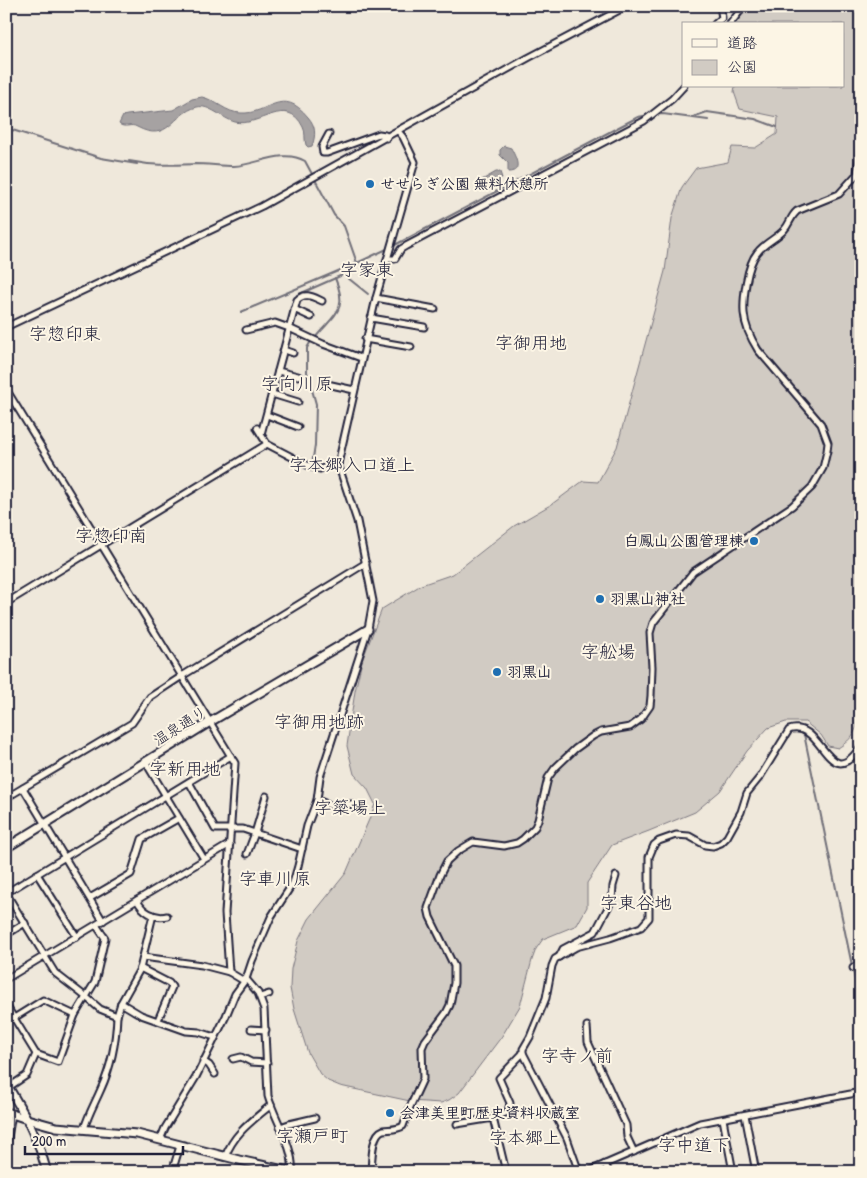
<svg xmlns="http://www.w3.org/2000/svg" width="867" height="1178" viewBox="0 0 867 1178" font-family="'Patrick Hand','Klee One',sans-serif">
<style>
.green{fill:#d1cbc3;stroke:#7a767f}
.water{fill:#a6a2a2;stroke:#716f79}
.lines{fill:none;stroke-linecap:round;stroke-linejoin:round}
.stream{stroke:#716f79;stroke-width:2}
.street-casing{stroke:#22223b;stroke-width:9}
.secondary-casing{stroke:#22223b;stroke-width:11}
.street{stroke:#fcf5e5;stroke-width:5}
.secondary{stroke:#fcf5e5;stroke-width:7}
.poi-dot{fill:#1f6fb2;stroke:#fcf5e5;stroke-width:2}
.labels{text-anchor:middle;stroke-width:4;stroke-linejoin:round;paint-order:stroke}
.poi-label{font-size:15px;font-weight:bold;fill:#22223b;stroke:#fcf5e5;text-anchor:start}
.street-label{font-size:15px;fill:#22223b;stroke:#fcf5e5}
.quarter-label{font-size:18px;fill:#22223b;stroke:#fcf5e5}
</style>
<rect width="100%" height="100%" fill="#efe8db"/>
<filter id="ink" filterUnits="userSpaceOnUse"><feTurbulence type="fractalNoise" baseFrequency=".02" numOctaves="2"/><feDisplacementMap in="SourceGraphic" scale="10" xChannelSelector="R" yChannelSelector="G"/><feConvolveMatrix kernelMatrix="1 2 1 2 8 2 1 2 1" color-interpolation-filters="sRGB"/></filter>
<g filter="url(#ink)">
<path class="green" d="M750,6H861V714C855,732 854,738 838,748L828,746L821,735L805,722H786L768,728L747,751L720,791L695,812L649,831L612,845L587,883V907L577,925L543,939L536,949L532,960L520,1006L502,1036L459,1093L449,1100L441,1103L410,1101L340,1086L328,1081L320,1074L308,1053L294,1009L290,988L291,969L298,941L309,919L346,873L371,815L375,804L367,788L354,774L347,746L355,691L362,661L382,609L421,585L453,574L514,526L552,504L583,481L598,482L617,447L665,271L672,218L682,187L696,168L728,162L732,147L755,148L777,134L778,117L740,109L734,92L735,86H843V24H735Z"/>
<g class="water">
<path d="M202,97C216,100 226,113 241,113C268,115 282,85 308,117C316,126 316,135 312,146L308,147L306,145C304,139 306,132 303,127C287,94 259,128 235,122C223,119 209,104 197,107C172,113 169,144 137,127C131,123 125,129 119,124L123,116L127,115L173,110L192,99Z"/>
<path d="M504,146L511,148C515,156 524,172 508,172V163L500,155V150Z"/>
<polygon points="496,172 500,172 502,178 496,181 489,189 482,183 482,180"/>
</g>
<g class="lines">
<g class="stream">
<polyline points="654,115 663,114 708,120"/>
<polyline points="693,117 707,112 755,119 777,127"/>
<polyline points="6,128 101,158 137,164"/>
<path d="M129,161C154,166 170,165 195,164C208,164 221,166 234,166C257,165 283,148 305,161L334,215L344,226L357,263L389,248"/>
<polyline points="393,246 617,128 638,117 649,115"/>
<polyline points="349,271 348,278 368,294"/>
<polyline points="297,295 347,273 348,270 347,267"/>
<polyline points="241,312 357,263"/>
<path d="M315,338C334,314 349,311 335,278"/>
<polyline points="311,471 315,445 316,404 307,372 307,348 311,341"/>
<polyline points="804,734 861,1009"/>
</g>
<defs>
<g id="street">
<polyline points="715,24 722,18 720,6"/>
<polyline points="730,24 744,6"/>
<polyline points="329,134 322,147 323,153 327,153 379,134 385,135 387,138"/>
<polyline points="387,259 395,259 401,249 406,246 644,121 672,99 684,86"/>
<polyline points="376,298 435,309"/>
<polyline points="294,309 311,317"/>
<polyline points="371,318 424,327"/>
<polyline points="6,327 262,206 528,58 627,6"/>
<polyline points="246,330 275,323 289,328 323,344 361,358"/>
<polyline points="365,339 411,347"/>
<polyline points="284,350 293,353"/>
<polyline points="278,371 298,376"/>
<polyline points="327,384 354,390"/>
<polyline points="6,389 235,763 225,913 229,972"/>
<polyline points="272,394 298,402"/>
<polyline points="267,415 298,427"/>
<polyline points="257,428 267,444"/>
<path d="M261,434L297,300C305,292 313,297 322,301"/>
<polyline points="6,603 267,444 307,465 320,469 338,464"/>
<polyline points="146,763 204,859"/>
<polyline points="189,782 215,829 243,829 302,849"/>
<polyline points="23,788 103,921"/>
<polyline points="6,798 132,723 150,697 182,676 366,563"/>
<polyline points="317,800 334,807 351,804 359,809"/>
<polyline points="247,854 255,833 266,796"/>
<polyline points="37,874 77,937"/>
<polyline points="6,893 55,973 86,997 100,1009 117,1016 121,1003 141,1015 186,1031 199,1032 215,1037"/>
<polyline points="6,893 231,756"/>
<polyline points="90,898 131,874 142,839 179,818"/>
<path d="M137,900C142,911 154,919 167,916"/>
<polyline points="6,935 25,923"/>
<polyline points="143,957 202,965 229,972 244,981"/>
<polyline points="559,957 563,949 595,932 612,900 613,886 616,876"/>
<polyline points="140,968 169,983 172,987 158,1020"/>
<polyline points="853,968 861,962"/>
<polyline points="6,979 230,844"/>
<path d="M246,979L258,993L264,1009L268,1096C274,1118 295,1149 292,1172"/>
<polyline points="260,997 269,994"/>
<polyline points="121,1003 140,969 153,915"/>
<polyline points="6,1005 36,1054 58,1062 75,1015 95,982 105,938 96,925"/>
<polyline points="14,1018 43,1000 75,1015"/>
<polyline points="587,1026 588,1042 626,1125 627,1137 634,1152"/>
<polyline points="251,1029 266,1030"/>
<polyline points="233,1059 241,1057 251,1062 267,1063"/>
<polyline points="203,1061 209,1065 215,1074"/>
<polyline points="9,1087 27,1075 36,1054"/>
<polyline points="745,1115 756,1172"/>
<polyline points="493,1118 506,1172"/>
<polyline points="723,1119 733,1172"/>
<polyline points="457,1124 493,1118 508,1112 510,1103 499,1078 523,1053"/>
<polyline points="280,1127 289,1124 315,1118"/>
<path d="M84,1129C88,1115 95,1103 101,1089C112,1065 116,1042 117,1016"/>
<polyline points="160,1140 165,1128 196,1077 226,1016 235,994 246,979 252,961 271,917 293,883 298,866 307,826 317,800 320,777 368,629 373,601 357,521 338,464 376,298 415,162 403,137 398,131"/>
<polyline points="6,1149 12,1114"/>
<path d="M225,1157C234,1133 252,1121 271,1105"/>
<polyline points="605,1164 609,1172"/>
<polyline points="172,1172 180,1146"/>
<path d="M371,1172C372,1161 371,1134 383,1130C390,1129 397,1130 403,1126L410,1107L423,1079L422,1048L425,1041L446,1013L450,1005L454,983V966L430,917L428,908L440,875L447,861L458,851L473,842L504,846L517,843L523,839L535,827L538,820L548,778L555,768L575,749L593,736L601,732L630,727L641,719L650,706L651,696L652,667L650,633L653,623L693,572L792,506L812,487L823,468L827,451L828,443L821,424L758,350C751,339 745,326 744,313C743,298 747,265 757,253C764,243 776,239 784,230C790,224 790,217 797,211L839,194L857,174L860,149L861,103"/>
<path d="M579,1172L567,1138L523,1053V1049L530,1037L546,998L552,966L555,959L576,947L610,938L641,927L649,918V857L654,845L659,841L676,835L689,836L705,845L713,846L721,843L727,837L741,812L747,793L760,777L789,730C823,718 828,796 861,746"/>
<polyline points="587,1172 700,1123 861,1092"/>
</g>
<g id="secondary">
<polyline points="6,848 210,722 368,629"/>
<polyline points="6,1083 27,1119 56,1127 137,1134 239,1160 293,1172"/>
<polyline points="6,1112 27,1119 39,1146 47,1172"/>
</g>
</defs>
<use href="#street" class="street-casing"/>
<use href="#secondary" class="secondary-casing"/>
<use href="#street" class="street"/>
<use href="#secondary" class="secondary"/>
</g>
</g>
<g class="poi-dot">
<circle cx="370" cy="184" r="5"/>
<circle cx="754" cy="541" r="5"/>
<circle cx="600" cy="599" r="5"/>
<circle cx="497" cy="672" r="5"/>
<circle cx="390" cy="1113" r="5"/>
</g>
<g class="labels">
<g class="poi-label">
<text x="380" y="189">せせらぎ公園 無料休憩所</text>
<text x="744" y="546" text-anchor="end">白鳳山公園管理棟</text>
<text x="610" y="604">羽黒山神社</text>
<text x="507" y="677">羽黒山</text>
<text x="400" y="1118">会津美里町歴史資料収蔵室</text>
</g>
<g class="street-label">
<text transform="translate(180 726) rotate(-32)" y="5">温泉通り</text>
</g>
<g class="quarter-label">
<text x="367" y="276">字家東</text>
<text x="65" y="340">字惣印東</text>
<text x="531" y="349">字御用地</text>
<text x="297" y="390">字向川原</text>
<text x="352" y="471">字本郷入口道上</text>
<text x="111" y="542">字惣印南</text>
<text x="608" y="658">字舩場</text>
<text x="319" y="728">字御用地跡</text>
<text x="185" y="775">字新用地</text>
<text x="350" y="814">字簗場上</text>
<text x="275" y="885">字車川原</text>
<text x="636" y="909">字東谷地</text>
<text x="577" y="1062">字寺ノ前</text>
<text x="312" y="1142">字瀬戸町</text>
<text x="525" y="1144">字本郷上</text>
<text x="694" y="1151">字中道下</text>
</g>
</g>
<rect width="867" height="1178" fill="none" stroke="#fcf5e5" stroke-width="25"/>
<rect x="12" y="12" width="842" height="1153" fill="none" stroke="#22223b" stroke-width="2" filter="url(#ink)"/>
<rect x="682" y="22" width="162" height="65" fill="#fcf5e5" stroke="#a5a1a1"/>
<rect x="692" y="39" width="25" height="8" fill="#fcf5e5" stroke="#a5a1a1"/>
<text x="727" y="48" font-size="15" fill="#22223b">道路</text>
<rect x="692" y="60" width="25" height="15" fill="#d1cbc3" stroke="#a5a1a1"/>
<text x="727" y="72" font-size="15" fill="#22223b">公園</text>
<path d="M25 1146v8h158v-8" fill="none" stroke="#22223b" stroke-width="2.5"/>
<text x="32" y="1146" font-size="15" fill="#22223b" stroke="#fcf5e5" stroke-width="4" paint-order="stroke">200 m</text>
</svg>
